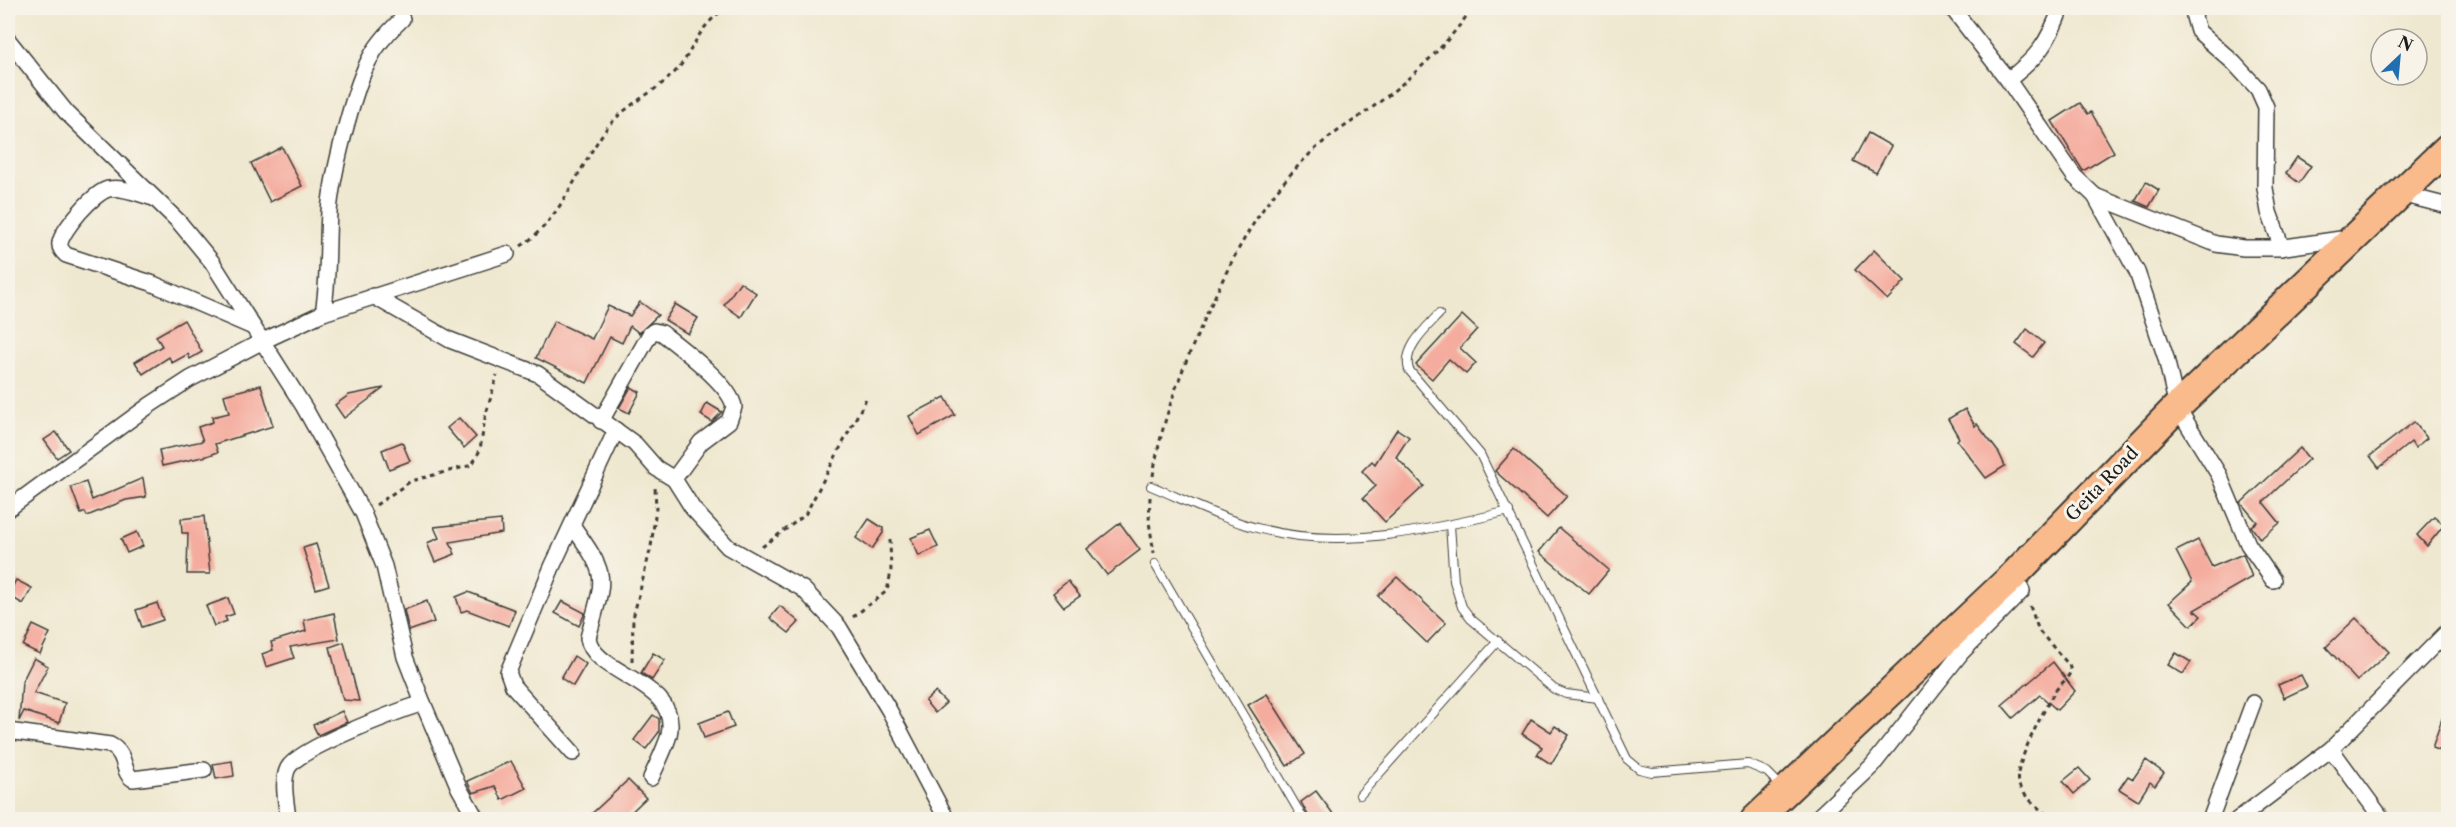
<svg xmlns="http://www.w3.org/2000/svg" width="2456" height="827" viewBox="0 0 2456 827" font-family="'Libre Caslon Text',serif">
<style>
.building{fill:#f4ac9e}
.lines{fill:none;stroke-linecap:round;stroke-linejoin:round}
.lane-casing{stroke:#3c3b37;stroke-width:10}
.street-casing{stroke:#3c3b37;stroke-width:18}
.highway-casing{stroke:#3c3b37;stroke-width:32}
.path{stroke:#3c3b37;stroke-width:3;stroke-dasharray:4.5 4.5;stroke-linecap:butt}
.lane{stroke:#fff;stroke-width:8}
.street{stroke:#fff;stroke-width:15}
.highway{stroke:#fabb8c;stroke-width:28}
.labels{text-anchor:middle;stroke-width:6;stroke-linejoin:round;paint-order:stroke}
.street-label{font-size:18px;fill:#1c1c1c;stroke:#f7f3e8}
</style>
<rect width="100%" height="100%" fill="#f7f3e8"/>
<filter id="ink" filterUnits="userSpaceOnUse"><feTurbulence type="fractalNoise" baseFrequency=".0167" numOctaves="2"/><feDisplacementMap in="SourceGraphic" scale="12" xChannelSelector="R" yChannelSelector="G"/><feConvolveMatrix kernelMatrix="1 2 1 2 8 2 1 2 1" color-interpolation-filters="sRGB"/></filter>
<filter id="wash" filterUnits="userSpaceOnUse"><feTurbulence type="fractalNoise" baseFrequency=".008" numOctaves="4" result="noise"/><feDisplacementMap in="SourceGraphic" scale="24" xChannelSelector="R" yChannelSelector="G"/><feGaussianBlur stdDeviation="1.35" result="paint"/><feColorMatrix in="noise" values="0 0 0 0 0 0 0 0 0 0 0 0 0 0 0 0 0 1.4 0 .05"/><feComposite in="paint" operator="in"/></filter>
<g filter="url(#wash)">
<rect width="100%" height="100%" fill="#efe8d0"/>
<g id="blocks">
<g class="building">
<polygon points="2080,103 2088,114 2091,112 2114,152 2083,171 2052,121"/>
<polygon points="1868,133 1891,146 1876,173 1853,161"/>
<polygon points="282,147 302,186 270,202 251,163"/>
<polygon points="2297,157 2311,166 2299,183 2286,173"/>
<polygon points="2146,182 2159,190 2149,207 2135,201"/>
<polygon points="1874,250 1905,281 1887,300 1855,270"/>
<polygon points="740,282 756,293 741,317 724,305"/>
<polygon points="640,302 658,315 639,333 630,326 622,343 610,337 587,383 536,358 554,321 592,339 608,306 630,316"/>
<polygon points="675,304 698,318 688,334 665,320"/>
<polygon points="1462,315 1477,329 1460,348 1476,363 1466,374 1449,359 1432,379 1416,365"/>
<polygon points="184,320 202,352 190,359 188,354 172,363 169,357 143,374 135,362 162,346 156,336"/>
<polygon points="2027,329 2044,343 2033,357 2016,344"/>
<polygon points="261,385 273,426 215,444 218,452 207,456 162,466 159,450 203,441 198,427 213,422 212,417 229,413 224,395"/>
<polygon points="631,387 640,392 629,413 619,408"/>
<polygon points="384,388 344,418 335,405 349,395"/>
<polygon points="945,397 955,415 919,435 909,416"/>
<polygon points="707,403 722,412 712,422 701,415"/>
<polygon points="1965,409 1975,426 1977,424 1999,453 2005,466 1986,478 1957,440 1959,438 1948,419"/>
<polygon points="459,418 476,437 464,448 447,428"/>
<polygon points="2414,422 2427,438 2415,448 2411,442 2379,468 2370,456"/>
<polygon points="1397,429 1409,437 1396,457 1424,486 1385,522 1363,498 1376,486 1362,471 1372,461 1375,464"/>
<polygon points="56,432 69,450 57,458 44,440"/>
<polygon points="402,442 410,461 389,469 382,450"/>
<polygon points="2300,448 2309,459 2263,502 2280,523 2260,539 2251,526 2257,522 2241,503"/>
<polygon points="1514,449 1567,496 1547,518 1495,471"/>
<polygon points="143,478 146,497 126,500 87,516 85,512 81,514 71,487 86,482 92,500"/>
<polygon points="204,516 210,574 187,574 188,533 182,533 181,519"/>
<polygon points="2434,517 2444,525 2427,546 2417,535"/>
<polygon points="869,519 883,528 883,533 872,549 856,538"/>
<polygon points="501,520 502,533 450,542 455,554 435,562 427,543 439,538 434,527"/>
<polygon points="1120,523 1140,550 1107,575 1087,549"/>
<polygon points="1559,528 1609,570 1589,594 1539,552"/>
<polygon points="930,530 938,547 919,556 911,538"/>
<polygon points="137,532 143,546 127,553 121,539"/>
<polygon points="2198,540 2212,567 2243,554 2252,577 2194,610 2201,616 2191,626 2169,603 2192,582 2176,551"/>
<polygon points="316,544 329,585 316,589 303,548"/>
<polygon points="1397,577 1446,623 1427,643 1378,596"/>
<polygon points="16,580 32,588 23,604 8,595"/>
<polygon points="1068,581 1080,596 1064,607 1053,593"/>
<polygon points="468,592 515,610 509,626 467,610 461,612 456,597"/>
<polygon points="228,598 234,614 225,617 227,621 214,626 206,606"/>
<polygon points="427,601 434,622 409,631 404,610"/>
<polygon points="562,601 585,613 579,626 555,613"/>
<polygon points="157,603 163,620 142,627 136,610"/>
<polygon points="780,606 799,622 789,633 770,618"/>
<polygon points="334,613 339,639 290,647 294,658 266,667 262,654 273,650 271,642 306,631 304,620"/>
<polygon points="2356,618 2389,652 2357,681 2326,647"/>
<polygon points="33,625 50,633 40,654 23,646"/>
<polygon points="344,642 359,701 343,700 330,647"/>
<polygon points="653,653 665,660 652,680 641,673"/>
<polygon points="2176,653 2191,662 2183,674 2168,665"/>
<polygon points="574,656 586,664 573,686 561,678"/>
<polygon points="34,658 48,666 34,693 65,703 59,723 24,711 19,721 22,682"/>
<polygon points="2053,662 2075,691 2057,710 2040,695 2013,718 2002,705"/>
<polygon points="2301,675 2307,687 2284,698 2278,685"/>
<polygon points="935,692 946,703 935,713 925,701"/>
<polygon points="1267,694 1305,754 1287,766 1248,705"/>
<polygon points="2446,707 2448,707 2448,754 2432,748"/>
<polygon points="342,711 347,722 318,735 313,725"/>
<polygon points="728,712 734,727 704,738 699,723"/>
<polygon points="653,715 659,719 659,732 646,749 634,740"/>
<polygon points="1531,719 1551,732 1555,726 1569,735 1551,764 1537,755 1542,747 1522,734"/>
<polygon points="2146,760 2164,773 2155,786 2150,782 2138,801 2119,789 2128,776 2133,779"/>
<polygon points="232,761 234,776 216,779 213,764"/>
<polygon points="511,761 526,788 502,800 495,786 473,793 467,781"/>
<polygon points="2079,768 2090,780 2074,794 2063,781"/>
<polygon points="628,780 646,798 624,819 586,819"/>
<polygon points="1316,791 1337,819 1310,819 1301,802"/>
</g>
</g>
</g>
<g filter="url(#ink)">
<use href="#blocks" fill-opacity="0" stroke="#3c3b37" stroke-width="1.5"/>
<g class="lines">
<defs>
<g id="lane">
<path d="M1439,314C1426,328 1402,349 1409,370L1480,454L1627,759L1639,769L1652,772L1748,764L1767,772L1782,787"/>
<path d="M1151,486C1187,501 1224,520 1261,529C1342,550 1431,530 1509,511"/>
<polyline points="1450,525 1454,581 1462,607 1471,619 1554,689 1566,694 1598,698"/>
<polyline points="1155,564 1304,820"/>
<polyline points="1360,795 1498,641"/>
</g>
<g id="street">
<polyline points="1952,8 2008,80 2074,176 2095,196 2216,244 2244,248 2278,248 2348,238"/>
<polyline points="2196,8 2194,17 2198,31 2234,63 2258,89 2266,107 2265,188 2269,212 2282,248"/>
<polyline points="8,40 66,112 179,222 212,262 304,407 363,513 384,566 405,657 423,703 459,788 477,820"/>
<path d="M2008,80C2038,57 2048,43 2061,8"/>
<polyline points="2401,194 2448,206"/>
<polyline points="2095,196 2137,272 2166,358 2177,407 2219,475 2248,544 2273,580"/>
<path d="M154,198C141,195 122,186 109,189C95,191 62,230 60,243C59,248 63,252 66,255L151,283L253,327"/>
<polyline points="373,296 450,340 538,374 635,444 656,468 674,479 693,509 728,547 803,589 839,627 889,710 947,820"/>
<path d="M323,313C329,279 327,246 329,212C332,175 352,95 368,62C376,45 388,32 402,19"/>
<path d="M601,421L650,334L654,331L662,333C680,347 731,385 734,407L729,421L701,442L674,479"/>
<polyline points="8,509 150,405 190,379 263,341 323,313 507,254"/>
<path d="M572,525C611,580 604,575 588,638C594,676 681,681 669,735C665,749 657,764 651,778"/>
<path d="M8,731L110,745C128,754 121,772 133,779L204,770"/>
<polyline points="2331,749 2383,820"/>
<polyline points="573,753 513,686 508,672 552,567 616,430"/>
<path d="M288,820C287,805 281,782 288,768C299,748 398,711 423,703"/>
<polyline points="1815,820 1872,766 1961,653 2022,591 2014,575"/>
<polyline points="2210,820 2253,703"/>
<polyline points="2237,820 2331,749 2448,631"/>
</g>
<polyline id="highway" points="1755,820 2014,575 2177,407 2448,148"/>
</defs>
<use href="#lane" class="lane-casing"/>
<use href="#street" class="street-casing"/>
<use href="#highway" class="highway-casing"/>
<g class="path">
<path d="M521,246C562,220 579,165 607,128C626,104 653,94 674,73C687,60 692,45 702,31C708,22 717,15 724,8"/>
<path d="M1153,476C1161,423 1180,373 1202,325C1232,257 1259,202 1314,150C1331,134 1354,121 1373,107C1409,80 1448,45 1472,8"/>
<polyline points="1150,497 1149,522 1154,553"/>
<polyline points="376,505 411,481 472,465 480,450 485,418 497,375"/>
<polyline points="762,547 805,515 867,397"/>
<path d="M2030,606L2039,631L2069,665L2071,671C2067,680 2059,685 2054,693C2045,708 2013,767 2018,783C2023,797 2043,812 2054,820"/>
<polyline points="853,617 887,591 891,572 890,540"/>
<polyline points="632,661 633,618 651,547 656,508 655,487"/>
</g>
<use href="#lane" class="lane"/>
<use href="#street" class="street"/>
<use href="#highway" class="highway"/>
</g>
</g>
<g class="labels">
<g class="street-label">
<text transform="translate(2102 484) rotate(-46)" y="6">Geita Road</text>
</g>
</g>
<rect width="2456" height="827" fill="none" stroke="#f7f3e8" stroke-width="30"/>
<g transform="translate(2399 57) rotate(26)"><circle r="28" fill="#f7f3e8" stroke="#9f9d96" stroke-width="1.5"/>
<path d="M0-4.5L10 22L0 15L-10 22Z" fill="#1f6fb2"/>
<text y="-9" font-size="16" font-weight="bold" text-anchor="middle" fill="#1c1c1c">N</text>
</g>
</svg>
